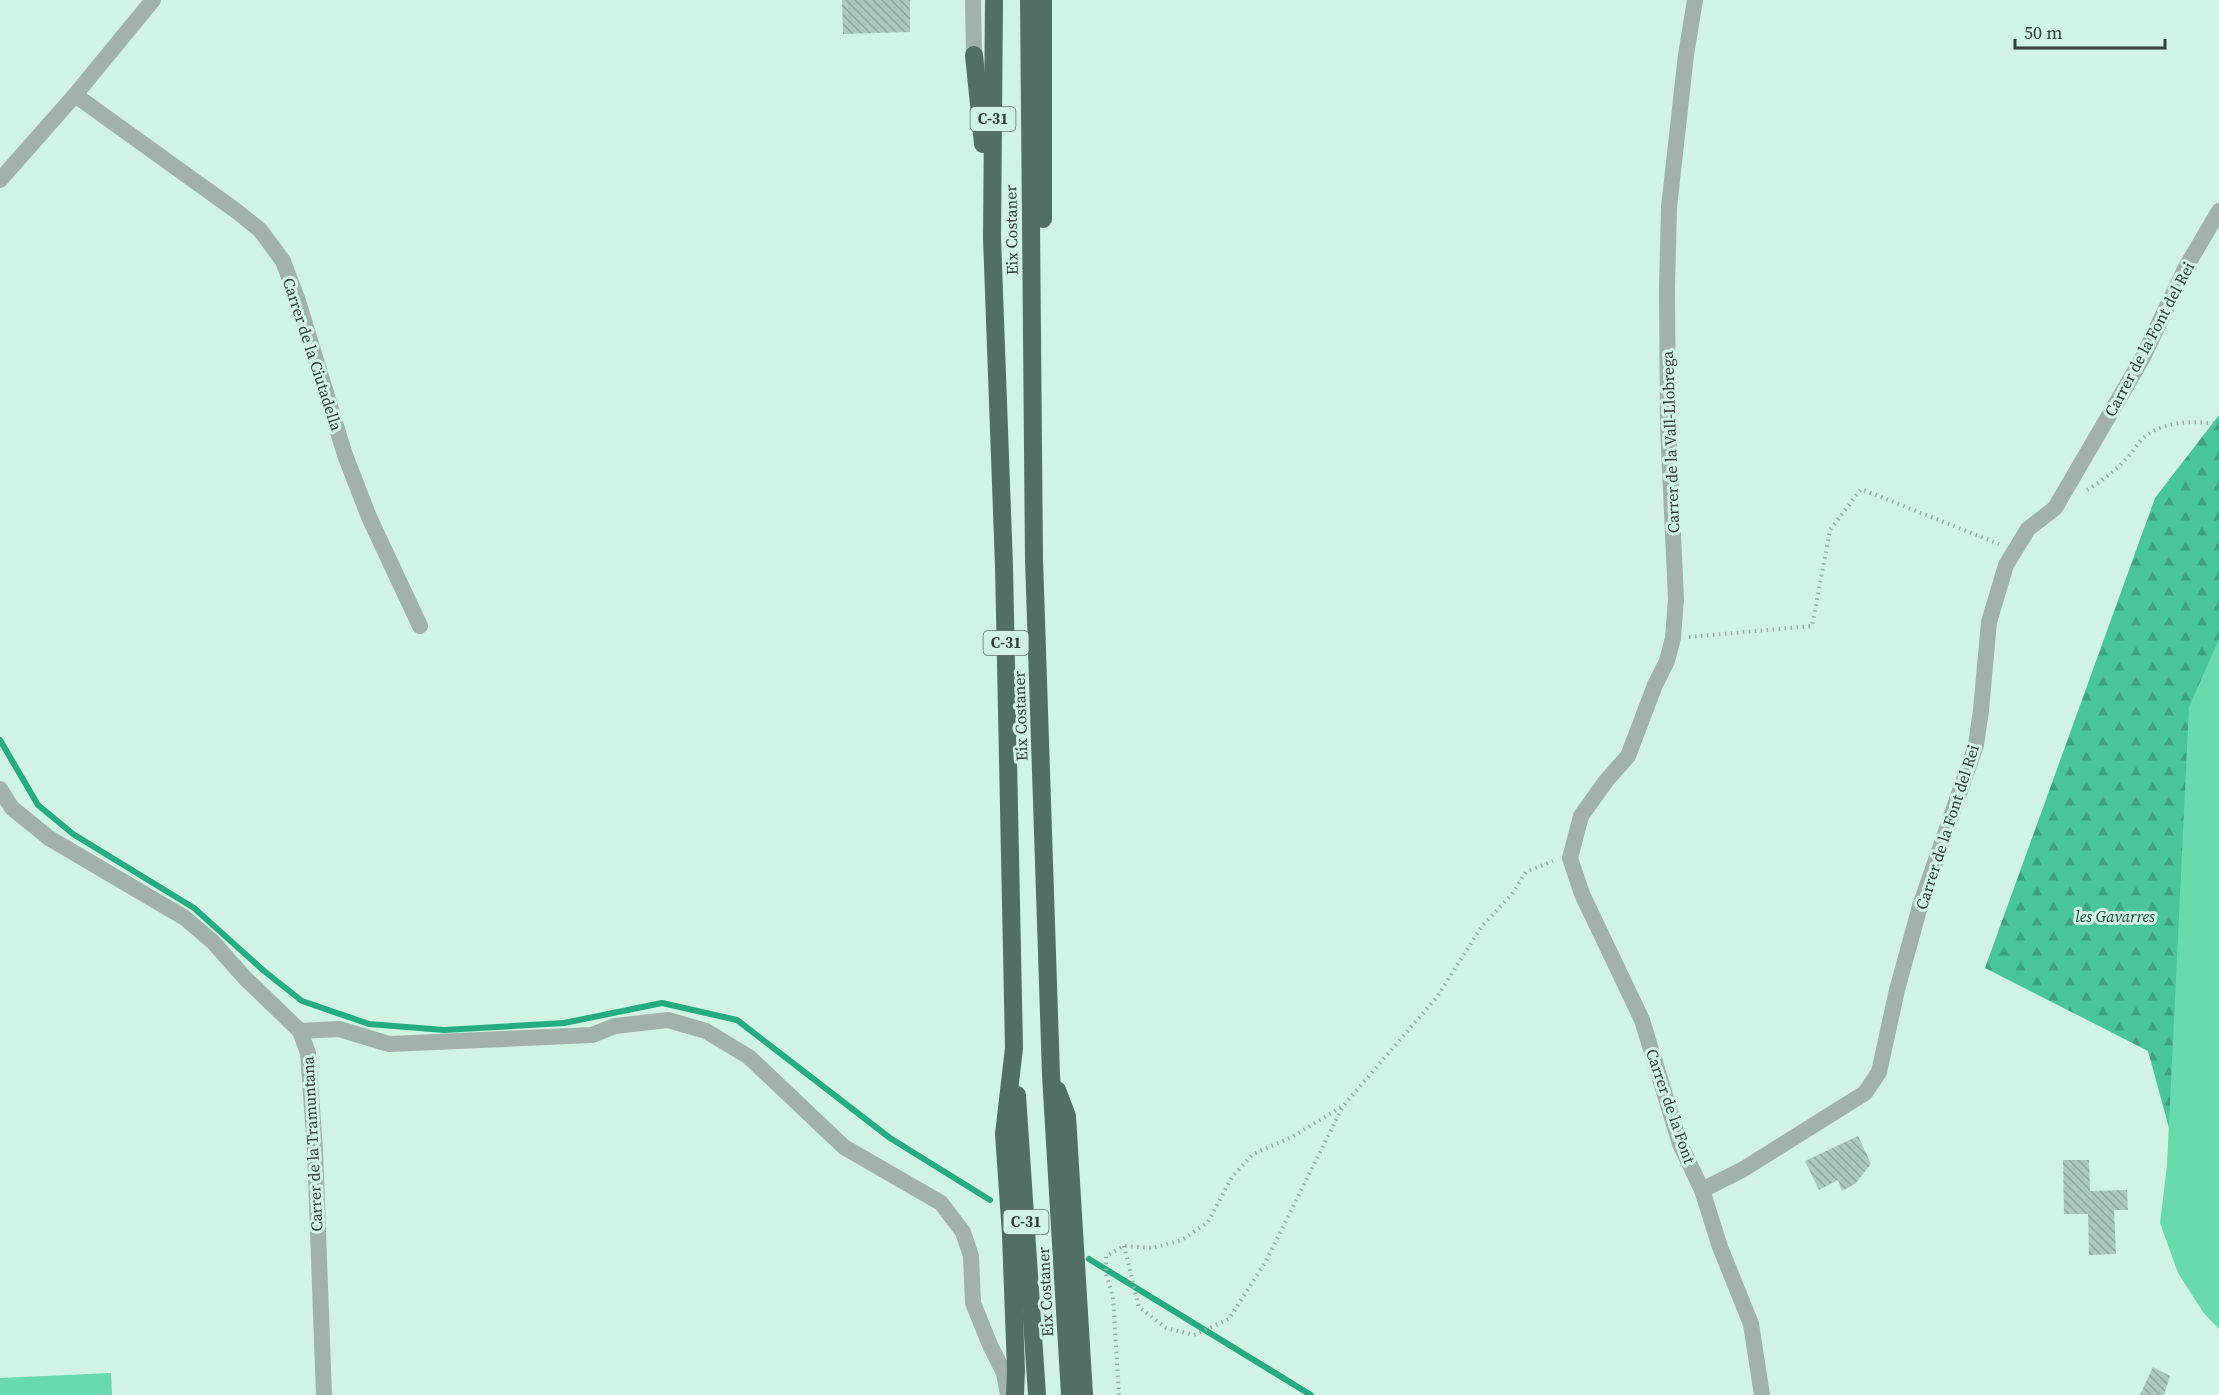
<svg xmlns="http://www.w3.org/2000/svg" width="2219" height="1395" viewBox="0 0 2219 1395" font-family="'Source Serif 4',serif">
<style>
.forest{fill:url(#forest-firs)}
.park{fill:#69d9ae}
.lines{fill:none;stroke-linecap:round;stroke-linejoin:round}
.stream{stroke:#25ac81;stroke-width:6}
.building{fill:url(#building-back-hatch)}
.path{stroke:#96b0a4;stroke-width:4;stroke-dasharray:1.5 4.5;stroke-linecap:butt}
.minor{stroke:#a2b1aa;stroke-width:16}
.motorway{stroke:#516f62;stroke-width:18}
.labels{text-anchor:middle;stroke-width:6;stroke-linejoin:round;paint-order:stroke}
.shield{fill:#d1f3e3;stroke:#62756c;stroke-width:1.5}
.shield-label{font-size:15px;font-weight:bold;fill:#323f39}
.street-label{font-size:16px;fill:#323f39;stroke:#d1f3e3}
.park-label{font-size:16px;font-style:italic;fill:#164a37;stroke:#d1f3e3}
</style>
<defs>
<pattern id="forest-firs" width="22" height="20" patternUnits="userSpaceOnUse" patternTransform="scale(1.5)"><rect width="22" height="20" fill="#48c699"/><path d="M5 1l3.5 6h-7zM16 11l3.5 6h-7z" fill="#3da27e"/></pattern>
<pattern id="building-back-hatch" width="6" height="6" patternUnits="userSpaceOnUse" patternTransform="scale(1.5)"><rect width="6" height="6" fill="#aacbbc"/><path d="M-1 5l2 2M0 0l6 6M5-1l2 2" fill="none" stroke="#8ba69a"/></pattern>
</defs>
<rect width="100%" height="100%" fill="#d1f3e3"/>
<polygon class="forest" points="2219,415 2219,1311 2148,1051 1985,968 2155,498"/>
<g class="park">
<polygon points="2219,639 2219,1329 2203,1312 2178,1273 2160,1223 2167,1165 2189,707"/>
<polygon points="111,1373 112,1395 0,1395 0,1378"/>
</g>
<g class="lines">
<g class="stream">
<polyline points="0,740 38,805 73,834 194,908 264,971 302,1001 369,1024 444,1030 564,1023 662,1003 737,1020 890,1138 990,1200"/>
<polyline points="1089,1259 1311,1395"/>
</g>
</g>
<g class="building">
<polygon points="842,0 910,0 910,32 843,34"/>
<polygon points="1858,1136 1871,1164 1855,1184 1842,1191 1838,1180 1819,1190 1805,1161"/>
<polygon points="2063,1160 2089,1160 2090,1191 2127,1190 2128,1210 2114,1210 2116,1254 2089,1255 2088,1214 2064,1214"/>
<polygon points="2153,1367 2170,1376 2164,1395 2140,1395"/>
</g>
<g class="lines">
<g class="path">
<path d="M2087,490C2102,481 2115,471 2127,458C2133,452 2137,444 2142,439C2164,420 2192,421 2219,424"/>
<polyline points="1689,637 1812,626 1830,530 1861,489 1999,544"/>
<polyline points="1124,1246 1139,1307 1166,1328 1194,1335 1229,1319 1266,1261 1343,1106"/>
<polyline points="1119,1395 1113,1297 1106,1274 1106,1256 1124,1246 1153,1248 1182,1240 1208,1222 1232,1177 1253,1154 1292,1137 1343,1106 1437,997 1482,926 1512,894 1526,872 1553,861"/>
</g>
<g class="minor">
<polyline points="973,0 974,55"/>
<polyline points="1695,0 1686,55 1669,207 1667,288 1668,427 1676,599 1673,638 1667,661 1655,685 1628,756 1606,781 1581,816 1570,858 1582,894 1642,1020 1680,1144 1702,1190 1720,1247 1751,1324 1762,1395"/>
<polyline points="75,95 235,210 260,230 283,261 298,301 345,455 369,517 420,626"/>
<polyline points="0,180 75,95 153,0"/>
<polyline points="0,789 12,808 49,838 185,918 213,942 245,978 300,1031 308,1053 315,1150 324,1395"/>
<polyline points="300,1031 339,1029 389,1044 592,1035 615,1026 668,1020 706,1031 749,1057 844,1147 941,1203 963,1232 971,1256 973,1303 990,1345 1004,1373 1008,1395"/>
<polyline points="1702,1190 1742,1170 1865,1093 1879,1072 1897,990 1920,906 1976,745 1981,710 1989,622 2006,565 2028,529 2055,508 2142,359 2186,267 2219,211"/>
</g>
<g class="motorway">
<polyline points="994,0 992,238 1004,566 1014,1048 1004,1134 1011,1235 1016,1370 1015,1395"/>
<polyline points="1029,0 1034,559 1051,1075 1070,1395"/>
<polyline points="1043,0 1043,219"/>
<polyline points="974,55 983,144"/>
<polyline points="1057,1090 1067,1116 1084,1395"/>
<polyline points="1017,1095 1037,1395"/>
</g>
</g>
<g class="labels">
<g class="shield">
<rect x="970.5" y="107" width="45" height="24" rx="4.5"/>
<rect x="983.5" y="631" width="45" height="24" rx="4.5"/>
<rect x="1003.5" y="1210" width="45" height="24" rx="4.5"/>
</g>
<g class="shield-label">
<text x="993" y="124">C-31</text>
<text x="1006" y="648">C-31</text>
<text x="1026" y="1227">C-31</text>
</g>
<g class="street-label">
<text transform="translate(1011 230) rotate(-91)" y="6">Eix Costaner</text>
<text transform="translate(2149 339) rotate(-62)" y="6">Carrer de la Font del Rei</text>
<text transform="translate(313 354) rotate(72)" y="6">Carrer de la Ciutadella</text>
<text transform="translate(1670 442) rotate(-92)" y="6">Carrer de la Vall-Llobrega</text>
<text transform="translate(1020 716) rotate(-92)" y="6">Eix Costaner</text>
<text transform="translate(1947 827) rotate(-72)" y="6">Carrer de la Font del Rei</text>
<text transform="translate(1671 1106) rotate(71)" y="6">Carrer de la Font</text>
<text transform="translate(312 1144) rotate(-93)" y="6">Carrer de la Tramuntana</text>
<text transform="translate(1045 1292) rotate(-93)" y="6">Eix Costaner</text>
</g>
<g class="park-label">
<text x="2115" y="922">les Gavarres</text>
</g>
</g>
<path d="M2015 39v9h150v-9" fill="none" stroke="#323f39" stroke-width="3"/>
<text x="2024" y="39" font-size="18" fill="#323f39" stroke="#d1f3e3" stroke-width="4.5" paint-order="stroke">50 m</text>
</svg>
